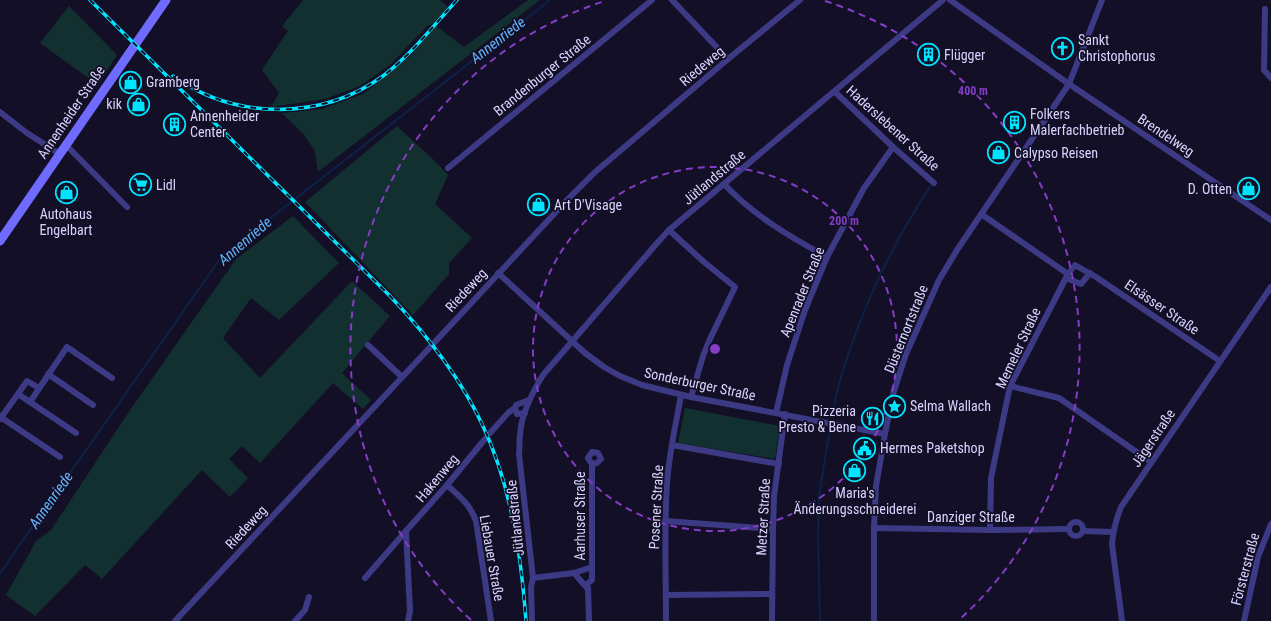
<svg xmlns="http://www.w3.org/2000/svg" width="1271" height="621" viewBox="0 0 1271 621" font-family="'Roboto Condensed',sans-serif">
<style>
.green{fill:#12302f}
.lines{fill:none;stroke-linecap:round;stroke-linejoin:round}
.stream{stroke:#0c2248;stroke-width:2}
.street{stroke:#3d3a85;stroke-width:6}
.secondary{stroke:#6f6bff;stroke-width:9}
.rail-casing{stroke:#00e5ff;stroke-width:3.5}
.rail{stroke:#130f26;stroke-width:2;stroke-dasharray:6;stroke-linecap:butt}
.ring{fill:none;stroke:#843dc5;stroke-width:2;stroke-dasharray:7 5}
.labels{text-anchor:middle;stroke-width:3.5;stroke-linejoin:round;paint-order:stroke}
.poi-label{font-size:14px;fill:#d9d4ff;stroke:#130f26;text-anchor:start}
.street-label{font-size:14px;fill:#d9d4ff;stroke:#130f26}
.water-label{font-size:15px;font-style:italic;fill:#62b6ff;stroke:#130f26}
.centre{fill:#843dc5;stroke:#130f26;stroke-width:2}
.ring-label{font-size:12px;text-anchor:middle;font-weight:bold;fill:#843dc5;stroke:#130f26;stroke-width:3.5;stroke-linejoin:round;paint-order:stroke}
</style>
<rect width="100%" height="100%" fill="#130f26"/>
<g class="green">
<polygon points="303,0 440,0 448,7 434,23 427,26 391,64 360,86 325,99 271,107 279,93 262,70 281,41 288,31 282,26"/>
<polygon points="528,0 540,0 318,172 315,151 304,135 282,113 322,109 363,94 395,69 410,56 436,26 464,47"/>
<polygon points="69,6 117,55 98,85 40,43"/>
<polygon points="397,126 438,164 448,175 435,204 472,238 449,263 449,274 413,315 305,202"/>
<polygon points="293,216 339,263 279,320 251,298 223,338 260,378 352,281 390,316 342,373 371,400 363,409 333,383 260,463 242,446 229,459 248,478 230,497 202,470 102,579 85,565 35,616 6,595 36,541 51,530 130,410 236,259"/>
<polygon points="685,408 780,426 775,459 678,443"/>
</g>
<g class="lines">
<g class="stream">
<path d="M832,417C834,406 836,395 839,384C844,365 851,346 858,327C878,275 901,230 932,184"/>
<polyline points="0,573 222,256 550,0"/>
<polyline points="820,621 818,539 819,496 830,428"/>
</g>
<g class="street">
<polyline points="672,0 728,59"/>
<polyline points="950,0 1069,84 1271,220"/>
<polyline points="1265,9 1264,70 1271,78"/>
<polyline points="835,92 893,147 934,183"/>
<polyline points="0,112 27,133 60,154"/>
<polyline points="66,145 127,207"/>
<polyline points="448,168 652,0"/>
<path d="M724,184C753,215 790,237 827,257"/>
<polyline points="981,214 1068,274 1075,265 1096,277 1220,361"/>
<polyline points="669,230 704,262 735,287 710,339 703,356 691,397"/>
<polyline points="498,273 585,353 604,367 620,376 642,385 691,397 885,434"/>
<polyline points="1066,278 1081,284 1090,273"/>
<polyline points="368,345 402,377"/>
<polyline points="48,374 93,405"/>
<polyline points="1010,386 1059,398 1151,462"/>
<polyline points="18,394 27,381 39,388"/>
<polyline points="30,402 76,433"/>
<polyline points="525,413 517,414 515,408 516,405 529,400"/>
<polyline points="776,413 787,365 805,310 827,257 864,188 893,147"/>
<polyline points="2,418 60,457"/>
<polyline points="0,419 18,394 30,402 67,347 112,378"/>
<polyline points="490,433 509,412 515,408"/>
<polyline points="672,445 779,464"/>
<path d="M447,485C461,498 469,503 476,521L491,621"/>
<polyline points="665,521 773,529"/>
<circle cx="1076" cy="529" r="7"/>
<polyline points="874,528 990,530 1068,529"/>
<polyline points="990,530 991,478 1010,386 1068,274"/>
<polyline points="1083,531 1113,532"/>
<polyline points="574,573 592,567 592,464 588,458 592,452 598,453 601,459 597,463 592,464"/>
<polyline points="365,578 406,531"/>
<polyline points="533,578 574,573 588,589 589,621"/>
<polyline points="588,589 587,584 592,580 592,567"/>
<polyline points="666,595 772,594"/>
<polyline points="175,621 568,199 594,173 728,59 800,0"/>
<polyline points="295,621 305,610 309,597"/>
<polyline points="408,621 410,611 406,531 447,485 485,439"/>
<path d="M532,621L531,587L533,578L519,454C520,447 519,441 520,435C521,414 532,393 543,375L658,242L669,230L943,0"/>
<path d="M666,621C666,575 664,529 667,483C669,453 676,424 681,395"/>
<polyline points="772,621 773,529 774,496 785,414"/>
<polyline points="874,621 874,528 876,486 885,434 893,394 906,354 939,280 957,250 1069,84 1102,0"/>
<path d="M1122,621L1112,544C1113,530 1116,520 1121,507L1271,287"/>
<polyline points="1244,621 1258,557 1271,524"/>
</g>
<polyline class="secondary" points="0,241 166,0"/>
<defs>
<g id="rail">
<path d="M90,0L390,296C426,334 460,377 482,424C511,485 521,554 526,621"/>
<path d="M173,76C235,120 321,121 383,76C411,55 433,26 457,0"/>
</g>
</defs>
<use href="#rail" class="rail-casing"/>
<use href="#rail" class="rail"/>
</g>
<g class="ring">
<circle cx="715" cy="349" r="182"/>
<path d="M471 620A365 365 0 0 1 605 1M825 1A365 365 0 0 1 959 620"/>
</g>
<defs>
<symbol id="church-ring" viewBox="-11 -11 22 22"><circle r="9.5" fill="#130f26" stroke="#00e5ff" stroke-width="1.5"/><path d="M-1.2-6h2.4v3.5h3.3v2.4h-3.3V6h-2.4V-.1h-3.3v-2.4h3.3Z" fill="#00e5ff"/></symbol>
<symbol id="building-ring" viewBox="-11 -11 22 22"><circle r="9.5" fill="#130f26" stroke="#00e5ff" stroke-width="1.5"/><path d="M-4-6H4V6H1V3H-1V6H-4ZM-2.5-4.3h1.7v1.8h-1.7ZM.8-4.3h1.7v1.8H.8ZM-2.5-1h1.7V.8h-1.7ZM.8-1h1.7V.8H.8Z" fill="#00e5ff"/></symbol>
<symbol id="shop-ring" viewBox="-11 -11 22 22"><circle r="9.5" fill="#130f26" stroke="#00e5ff" stroke-width="1.5"/><path d="M-5-2.5h2.3a2.7 3.5 0 0 1 5.4 0H5L5.5 6h-11ZM-1.5-2.5h3a1.5 2.3 0 0 0-3 0Z" fill="#00e5ff"/></symbol>
<symbol id="supermarket-ring" viewBox="-11 -11 22 22"><circle r="9.5" fill="#130f26" stroke="#00e5ff" stroke-width="1.5"/><path d="M-6-5.5h2.5l.6 2H6L4.5 2H-2.5L-4.4-4H-6ZM-1.5 3.2a1.3 1.3 0 1 0 .1 0ZM3 3.2a1.3 1.3 0 1 0 .1 0Z" fill="#00e5ff"/></symbol>
<symbol id="sight-ring" viewBox="-11 -11 22 22"><circle r="9.5" fill="#130f26" stroke="#00e5ff" stroke-width="1.5"/><path d="M0-6L1.8-2.2L6-1.7L2.9 1.2L3.7 5.4L0 3.3L-3.7 5.4L-2.9 1.2L-6-1.7L-1.8-2.2Z" fill="#00e5ff"/></symbol>
<symbol id="restaurant-ring" viewBox="-11 -11 22 22"><circle r="9.5" fill="#130f26" stroke="#00e5ff" stroke-width="1.5"/><path d="M-5-6h1v4h1v-4h1v4h1v-4h1v5L-1.5 .5V6h-2V.5L-5-1ZM5-6V6H3V1.5H1.5Q1.5-4 5-6Z" fill="#00e5ff"/></symbol>
<symbol id="civic-ring" viewBox="-11 -11 22 22"><circle r="9.5" fill="#130f26" stroke="#00e5ff" stroke-width="1.5"/><path d="M-.6-6.5H3V-4.5H.6V-3L4-1V1h2V6H-6V1h2V-1L-.6-3ZM-1.2 2.5V6h2.4V2.5Z" fill="#00e5ff"/></symbol>
</defs>
<g fill-rule="evenodd">
<use href="#church-ring" x="1050" y="36" width="25" height="25"/>
<use href="#building-ring" x="916" y="42" width="25" height="25"/>
<use href="#shop-ring" x="118" y="70" width="25" height="25"/>
<use href="#shop-ring" x="126" y="92" width="25" height="25"/>
<use href="#building-ring" x="1002" y="110" width="25" height="25"/>
<use href="#building-ring" x="162" y="112" width="25" height="25"/>
<use href="#shop-ring" x="986" y="140" width="25" height="25"/>
<use href="#supermarket-ring" x="128" y="172" width="25" height="25"/>
<use href="#shop-ring" x="1236" y="176" width="25" height="25"/>
<use href="#shop-ring" x="54" y="180" width="25" height="25"/>
<use href="#shop-ring" x="526" y="192" width="25" height="25"/>
<use href="#sight-ring" x="882" y="394" width="25" height="25"/>
<use href="#restaurant-ring" x="860" y="406" width="25" height="25"/>
<use href="#civic-ring" x="852" y="436" width="25" height="25"/>
<use href="#shop-ring" x="842" y="458" width="25" height="25"/>
</g>
<g class="labels">
<g class="poi-label">
<text x="1078" y="45">Sankt<tspan x="1078" dy="16">Christophorus</tspan></text>
<text x="944" y="60">Flügger</text>
<text x="146" y="87">Gramberg</text>
<text x="122" y="109" text-anchor="end">kik</text>
<text x="1030" y="119">Folkers<tspan x="1030" dy="16">Malerfachbetrieb</tspan></text>
<text x="190" y="121">Annenheider<tspan x="190" dy="16">Center</tspan></text>
<text x="1014" y="158">Calypso Reisen</text>
<text x="156" y="190">Lidl</text>
<text x="1232" y="194" text-anchor="end">D. Otten</text>
<text x="554" y="210">Art D'Visage</text>
<text x="66" y="219" text-anchor="middle">Autohaus<tspan x="66" dy="16">Engelbart</tspan></text>
<text x="910" y="411">Selma Wallach</text>
<text x="856" y="416" text-anchor="end">Pizzeria<tspan x="856" dy="16">Presto &amp; Bene</tspan></text>
<text x="880" y="453">Hermes Paketshop</text>
<text x="855" y="498" text-anchor="middle">Maria's<tspan x="855" dy="16">Änderungsschneiderei</tspan></text>
</g>
<g class="street-label">
<text transform="translate(702 66) rotate(-40)" y="5">Riedeweg</text>
<text transform="translate(542 75) rotate(-39)" y="5">Brandenburger Straße</text>
<text transform="translate(71 112) rotate(-56)" y="5">Annenheider Straße</text>
<text transform="translate(893 128) rotate(42)" y="5">Haderslebener Straße</text>
<text transform="translate(1166 135) rotate(34)" y="5">Brendelweg</text>
<text transform="translate(714 177) rotate(-40)" y="5">Jütlandstraße</text>
<text transform="translate(466 290) rotate(-47)" y="5">Riedeweg</text>
<text transform="translate(802 292) rotate(-68)" y="5">Apenrader Straße</text>
<text transform="translate(1162 307) rotate(34)" y="5">Elsässer Straße</text>
<text transform="translate(906 329) rotate(-68)" y="5">Düsternortstraße</text>
<text transform="translate(1018 348) rotate(-65)" y="5">Memeler Straße</text>
<text transform="translate(700 384) rotate(12)" y="5">Sonderburger Straße</text>
<text transform="translate(1153 438) rotate(-56)" y="5">Jägerstraße</text>
<text transform="translate(437 478) rotate(-50)" y="5">Hakenweg</text>
<text transform="translate(656 507) rotate(-87)" y="5">Posener Straße</text>
<text transform="translate(580 516) rotate(-90)" y="5">Aarhuser Straße</text>
<text transform="translate(763 517) rotate(-87)" y="5">Metzer Straße</text>
<text x="971" y="522">Danziger Straße</text>
<text transform="translate(515 518) rotate(-96)" y="5">Jütlandstraße</text>
<text transform="translate(246 527) rotate(-47)" y="5">Riedeweg</text>
<text transform="translate(492 558) rotate(80)" y="5">Liebauer Straße</text>
<text transform="translate(1245 569) rotate(-75)" y="5">Försterstraße</text>
</g>
<g class="water-label">
<text transform="translate(498 40) rotate(-38)" y="5">Annenriede</text>
<text transform="translate(245 241) rotate(-41)" y="5">Annenriede</text>
<text transform="translate(51 500) rotate(-55)" y="5">Annenriede</text>
</g>
</g>
<circle cx="715" cy="349" r="6" class="centre"/>
<g class="ring-label">
<text x="973" y="95">400 m</text>
<text x="844" y="225">200 m</text>
</g>
</svg>
